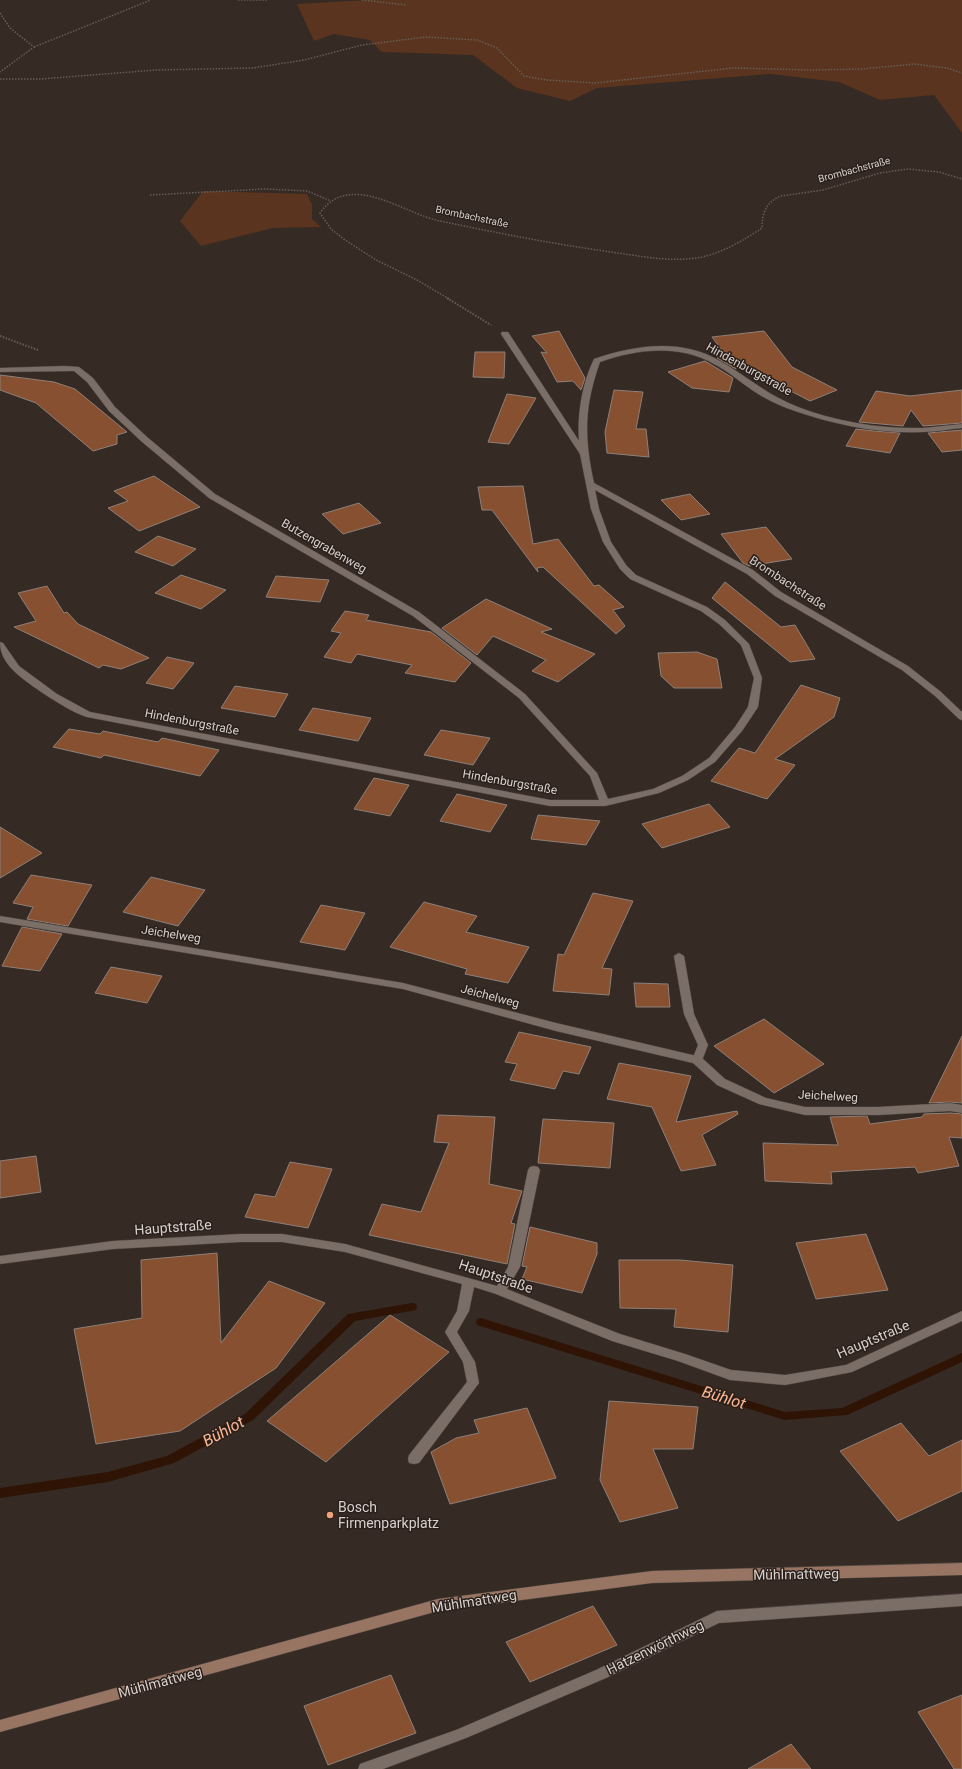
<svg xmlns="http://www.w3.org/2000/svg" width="962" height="1769" viewBox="0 0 962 1769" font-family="Roboto,sans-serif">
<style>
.green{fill:#5a341e}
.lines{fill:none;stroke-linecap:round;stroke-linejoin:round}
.stream{fill:#2f1304;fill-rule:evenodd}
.building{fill:#875030;stroke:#8e8079}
.lane-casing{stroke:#514742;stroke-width:1}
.street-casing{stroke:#514742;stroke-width:1}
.secondary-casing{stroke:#514742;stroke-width:1}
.path-far1{stroke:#675e58;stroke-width:1.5;stroke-dasharray:1.5 1.5;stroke-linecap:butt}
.path{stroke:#675e58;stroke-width:2;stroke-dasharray:1.5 1.5;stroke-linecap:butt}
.lane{fill:#7b6e67;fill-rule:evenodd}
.street{fill:#7b6e67;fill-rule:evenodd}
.secondary{fill:#987562;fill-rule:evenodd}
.poi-dot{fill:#f0a278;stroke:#2b201b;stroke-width:1.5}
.labels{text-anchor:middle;stroke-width:3;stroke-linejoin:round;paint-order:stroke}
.far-street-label{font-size:10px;fill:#d7d0cc;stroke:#2b201b}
.street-label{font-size:12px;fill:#d7d0cc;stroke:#2b201b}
.near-street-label{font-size:14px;fill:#d7d0cc;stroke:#2b201b}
.near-poi-label{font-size:14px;fill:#d7d0cc;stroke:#2b201b;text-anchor:start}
.near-water-label{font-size:16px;font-style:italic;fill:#fdb893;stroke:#2b201b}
</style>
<rect width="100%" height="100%" fill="#352a24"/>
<g class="green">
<polygon points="368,0 962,0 962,133 934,95 880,100 839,82 770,74 597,88 570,101 517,88 473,55 382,52 370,40 334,34 314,41 297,4"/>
<polygon points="203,191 307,194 312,205 312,219 321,227 273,228 201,246 180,221"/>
</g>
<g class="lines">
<g class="stream">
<polygon points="412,1303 416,1304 417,1307 416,1310 355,1321 253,1420 174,1463 108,1482 0,1498 0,1488 108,1472 167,1456 245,1414 348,1314"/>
<polygon points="481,1318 785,1412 842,1408 962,1353 962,1362 847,1415 785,1420 477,1325 476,1322 477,1319"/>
</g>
</g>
<g class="building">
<polygon points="559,331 585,378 581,390 573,381 557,382 541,352 547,353 532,336"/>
<polygon points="764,331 792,367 837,390 810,401 737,363 736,369 717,358 725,355 712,337"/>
<polygon points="475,352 505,352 504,378 473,377"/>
<polygon points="705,361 733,378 729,392 692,388 668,372"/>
<polygon points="0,375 54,382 75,389 127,432 117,435 117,444 93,451 36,403 0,390"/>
<polygon points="614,390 643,392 636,429 646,429 649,457 607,453 605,432"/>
<polygon points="962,390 962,423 923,426 911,410 903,426 859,422 876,391 910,396"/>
<polygon points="507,394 536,398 509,444 488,442"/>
<polygon points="856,429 874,431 900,433 890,453 846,446"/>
<polygon points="962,430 962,450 942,452 928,433"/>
<polygon points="154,476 200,507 139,531 108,508 128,501 114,491"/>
<polygon points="523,486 533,544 558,539 594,586 599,585 624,607 613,610 625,626 616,634 543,567 537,568 538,572 492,510 482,510 478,487"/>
<polygon points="690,494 710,514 681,520 661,500"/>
<polygon points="359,503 381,523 343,534 322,514"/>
<polygon points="766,527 792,559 749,566 743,563 721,534"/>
<polygon points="158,536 196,549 173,566 135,552"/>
<polygon points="181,575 226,590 201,609 155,593"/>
<polygon points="276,576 329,580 320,602 266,597"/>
<polygon points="725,582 781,627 795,625 815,659 790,662 712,598"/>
<polygon points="47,586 64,613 67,612 78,624 149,658 121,669 103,665 99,668 14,627 36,621 18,593"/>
<polygon points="486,599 552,629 541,632 595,654 558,682 532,671 546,660 493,636 477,655 442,628"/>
<polygon points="345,611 369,615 366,620 431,632 471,663 455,682 405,673 412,665 357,654 351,663 324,657 341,633 331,631"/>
<polygon points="697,652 717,659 722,688 674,688 661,676 658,653"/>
<polygon points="167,657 194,663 173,689 146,683"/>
<polygon points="801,685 840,698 834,717 775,759 795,765 767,799 711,781 739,748 755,753"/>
<polygon points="235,686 288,694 275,717 221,708"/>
<polygon points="313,708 371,718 358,741 299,730"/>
<polygon points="69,729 100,734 103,731 158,742 162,738 219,750 200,776 104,755 101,758 53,747"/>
<polygon points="441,730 490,738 473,765 424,755"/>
<polygon points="374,778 409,785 390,816 354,809"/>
<polygon points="457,794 507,805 490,832 440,821"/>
<polygon points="709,804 730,827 662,848 642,824"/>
<polygon points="538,815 600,821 586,845 531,839"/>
<polygon points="0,827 42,853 0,878"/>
<polygon points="31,875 92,885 68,926 27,919 33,907 13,903"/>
<polygon points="151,877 205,890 178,926 123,912"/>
<polygon points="593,893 633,901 602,968 612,969 609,995 553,991 558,954 564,955"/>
<polygon points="424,902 477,916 466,932 529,947 508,983 465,974 467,969 390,947"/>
<polygon points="321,905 365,913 345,950 300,942"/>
<polygon points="22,927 62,934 40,971 2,966"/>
<polygon points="111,967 162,976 147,1003 95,993"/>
<polygon points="634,983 668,984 670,1007 636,1007"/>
<polygon points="764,1019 824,1064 774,1093 714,1046"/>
<polygon points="519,1032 591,1047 579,1074 563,1071 555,1089 510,1080 517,1064 505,1062"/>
<polygon points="962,1036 962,1103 950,1102 929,1103"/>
<polygon points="619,1063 691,1076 676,1122 737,1111 738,1114 702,1135 716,1165 681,1171 652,1107 607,1099"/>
<polygon points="950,1113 962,1114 962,1138 949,1137 959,1166 918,1173 915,1167 831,1172 832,1184 765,1181 763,1143 838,1145 830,1117 867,1116 870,1124 922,1117 924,1114"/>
<polygon points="438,1115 495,1117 489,1184 522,1191 511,1223 515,1224 507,1264 369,1235 382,1204 421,1212 449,1143 434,1142"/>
<polygon points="543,1119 614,1123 610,1168 538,1163"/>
<polygon points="36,1156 41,1192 0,1198 0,1161"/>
<polygon points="290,1162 332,1169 308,1228 245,1217 255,1194 275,1197"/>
<polygon points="530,1227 597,1243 597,1254 582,1293 522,1279 527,1267 522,1266"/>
<polygon points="866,1234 888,1290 816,1299 796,1243"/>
<polygon points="217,1253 221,1343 269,1281 325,1303 276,1368 180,1431 96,1444 74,1329 142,1318 141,1260"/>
<polygon points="619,1260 680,1260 733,1265 728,1332 674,1327 676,1309 620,1308"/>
<polygon points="390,1315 449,1352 326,1462 267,1421"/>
<polygon points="609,1401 698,1407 693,1449 653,1449 678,1508 620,1522 600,1480"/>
<polygon points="527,1408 556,1478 450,1504 431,1452 456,1438 479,1433 474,1420"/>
<polygon points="901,1423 929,1456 962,1440 962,1491 898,1521 840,1451"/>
<polygon points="593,1606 617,1645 530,1682 506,1642"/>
<polygon points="391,1675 416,1733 328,1765 304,1706"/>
<polygon points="962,1695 962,1769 954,1769 918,1712"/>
<polygon points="791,1744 811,1769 748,1769"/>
</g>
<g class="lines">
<defs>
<polygon id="lane" points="679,953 684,956 694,1014 708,1045 701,1063 693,1063 692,1060 698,1045 684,1014 674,956"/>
<g id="street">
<path d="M502,332H508L579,441C577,415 582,383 594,359C635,345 681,338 720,361C748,377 767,395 798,407C837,422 881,429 923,428C936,427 949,425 962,424V428C949,429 936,432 923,432C880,434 836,425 795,411C780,406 765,399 752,390C739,381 728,371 714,364C679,344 637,349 600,362C584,407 584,437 594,483L753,570L781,592L908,666L941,692L962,712V720L959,719L935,696L902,670L775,596L747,574L595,490L599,509L611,542L626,565L636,575L707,607L725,620L749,644L762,678L758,707L742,731L715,762L688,780L659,793L605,806H550L87,717C71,713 24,682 13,670C5,662 0,653 0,642L3,643L19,666L57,694L90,712L550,800H599L590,776L519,698L413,616L209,498L141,441L109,411L87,382L74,371L0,372V368L64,366L79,367L93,378L115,407L147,437L215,494L419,612L525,694L597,773L608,799L653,789L682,776L709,758L735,727L748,707L754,678L741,645L719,624L701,611L630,579L620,569L603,542L591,509L580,454L501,334Z"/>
<polygon points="0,916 403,983 556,1023 701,1057 725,1079 766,1098 805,1107 878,1107 950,1103 962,1105 962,1113 950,1111 878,1115 805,1115 759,1104 717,1085 693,1063 556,1031 403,989 0,922"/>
<polygon points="534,1166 538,1167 540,1170 520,1267 507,1289 620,1334 685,1354 731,1370 785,1375 846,1365 962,1311 962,1321 852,1372 785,1385 730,1380 678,1361 612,1341 496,1294 474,1287 469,1311 457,1332 475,1362 479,1383 419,1463 414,1464 409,1463 408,1459 409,1455 467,1382 463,1362 445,1332 457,1311 462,1284 345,1252 282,1242 240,1242 113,1249 0,1264 0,1256 113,1241 240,1234 282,1234 345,1244 497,1286 508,1267 528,1170 530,1167"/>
<polygon points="962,1594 962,1606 719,1623 606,1678 466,1738 383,1769 358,1769 360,1764 456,1730 596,1670 717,1611"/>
</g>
<polygon id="secondary" points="962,1563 962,1575 652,1583 438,1611 0,1732 0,1720 438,1599 652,1571"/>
</defs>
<use href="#lane" class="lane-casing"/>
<use href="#street" class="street-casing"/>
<use href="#secondary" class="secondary-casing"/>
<g class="path-far1">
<polyline points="238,0 268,0"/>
<polyline points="362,0 407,5"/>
<polyline points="0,13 10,28 34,47 0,72"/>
<polyline points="34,47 151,0"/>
<polyline points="0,79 41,79 156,70 253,68 304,60 362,45 426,37 477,40 497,48 524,76 547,80 595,83 733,68 812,70 862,69 914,64 947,68 962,73"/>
<polyline points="150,195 265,189 307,191 331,201"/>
<path d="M449,299L417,280L376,260L345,240L331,229L320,213C350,170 404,214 440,221C497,233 554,244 611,252C641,256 671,263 702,257C724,252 744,240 762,228C762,213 766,202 781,196L823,190L880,173L908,169L939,172L962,179"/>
</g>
<g class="path">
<polyline points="447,298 491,325"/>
<polyline points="0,336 38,350"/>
</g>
<use href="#lane" class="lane"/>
<use href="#street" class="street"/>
<use href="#secondary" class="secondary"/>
</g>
<circle class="poi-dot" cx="330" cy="1515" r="4"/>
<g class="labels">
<g class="far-street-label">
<text transform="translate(854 169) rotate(-15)" y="4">Brombachstraße</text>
<text transform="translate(472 216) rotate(12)" y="4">Brombachstraße</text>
</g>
<g class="street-label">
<text transform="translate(749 369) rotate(29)" y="4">Hindenburgstraße</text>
<text transform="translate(324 546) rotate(30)" y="4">Butzengrabenweg</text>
<text transform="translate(788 583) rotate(33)" y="4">Brombachstraße</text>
<text transform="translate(192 722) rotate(11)" y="4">Hindenburgstraße</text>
<text transform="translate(510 782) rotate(10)" y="4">Hindenburgstraße</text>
<text transform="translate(171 934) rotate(9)" y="4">Jeichelweg</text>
<text transform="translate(490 996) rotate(15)" y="4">Jeichelweg</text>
<text transform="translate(828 1096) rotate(3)" y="4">Jeichelweg</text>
</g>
<g class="near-street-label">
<text transform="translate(173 1227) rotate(-4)" y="5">Hauptstraße</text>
<text transform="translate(496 1276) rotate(19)" y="5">Hauptstraße</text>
<text transform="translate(873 1339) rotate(-23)" y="5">Hauptstraße</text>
<text transform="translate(796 1574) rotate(-1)" y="5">Mühlmattweg</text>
<text transform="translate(474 1601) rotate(-9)" y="5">Mühlmattweg</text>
<text transform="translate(655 1647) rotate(-26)" y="5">Hatzenwörthweg</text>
<text transform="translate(160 1682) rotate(-15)" y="5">Mühlmattweg</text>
</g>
<g class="near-poi-label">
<text x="338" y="1512">Bosch<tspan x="338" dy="16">Firmenparkplatz</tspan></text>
</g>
<g class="near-water-label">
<text transform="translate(724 1397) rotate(17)" y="6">Bühlot</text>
<text transform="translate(223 1431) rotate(-29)" y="6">Bühlot</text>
</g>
</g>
</svg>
